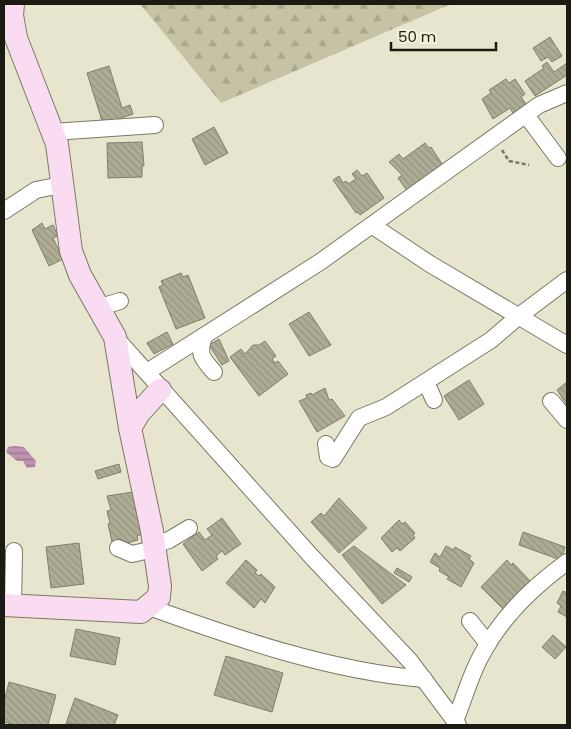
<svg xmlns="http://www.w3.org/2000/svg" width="571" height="729" viewBox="0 0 571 729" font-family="Poppins,sans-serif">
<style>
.forest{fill:url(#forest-firs)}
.water{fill:url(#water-rules)}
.building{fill:url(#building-back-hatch);stroke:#817e69}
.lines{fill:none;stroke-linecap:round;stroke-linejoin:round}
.street-casing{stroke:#7b7964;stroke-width:18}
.secondary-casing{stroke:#7b7964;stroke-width:24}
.path{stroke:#797768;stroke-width:2.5;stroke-dasharray:4 2.5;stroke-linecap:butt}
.street{stroke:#fff;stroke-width:16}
.secondary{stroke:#fadcf2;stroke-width:22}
</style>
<defs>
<pattern id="forest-firs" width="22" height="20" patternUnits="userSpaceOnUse" patternTransform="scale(1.25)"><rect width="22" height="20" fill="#c6c3a4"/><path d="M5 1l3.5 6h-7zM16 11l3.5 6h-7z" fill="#aaa78c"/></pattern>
<pattern id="water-rules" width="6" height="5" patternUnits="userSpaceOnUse" patternTransform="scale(1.25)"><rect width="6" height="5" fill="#bd93af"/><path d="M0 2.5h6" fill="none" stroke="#99778d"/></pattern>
<pattern id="building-back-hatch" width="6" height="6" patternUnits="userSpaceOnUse" patternTransform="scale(1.25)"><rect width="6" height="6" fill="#afac96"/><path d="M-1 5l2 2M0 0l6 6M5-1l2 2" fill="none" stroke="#969380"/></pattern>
</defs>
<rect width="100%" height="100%" fill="#e7e5cd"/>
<polygon class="forest" points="140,4 451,4 221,103"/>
<polygon class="water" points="14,446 24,447 36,461 35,467 27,468 23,461 17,461 6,452 8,447"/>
<g class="building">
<polygon points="550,37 562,56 552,62 548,57 541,61 533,48"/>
<polygon points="547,62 554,72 567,63 567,75 535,96 525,81 544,68 542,66"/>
<polygon points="109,66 122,108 130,105 133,114 103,124 87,73"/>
<polygon points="506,79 509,83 515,79 525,94 521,97 526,104 513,113 510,108 493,119 482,99 491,93 489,90"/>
<polygon points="214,127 228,153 205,165 192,139"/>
<polygon points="142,142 144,166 142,166 142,177 108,178 107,143"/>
<polygon points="425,143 429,148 431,147 446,170 408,192 398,178 402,175 389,162 399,154 403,159"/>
<polygon points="357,170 362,176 367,173 384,198 360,215 358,212 356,213 333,180 339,176 343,183 346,181 348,184 356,179 352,174"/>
<polygon points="42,223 45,229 53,225 58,236 53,238 63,259 49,266 32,230"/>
<polygon points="181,273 183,277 188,275 205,318 176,329 159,287 163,285 161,281"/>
<polygon points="309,312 331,345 309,356 289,324"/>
<polygon points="167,332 173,344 154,354 147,343"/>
<polygon points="219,339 229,361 222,365 209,345"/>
<polygon points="265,341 276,356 272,359 275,363 278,361 288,374 259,396 230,357 241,349 245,354 253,345 259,345"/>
<polygon points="469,380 484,404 459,420 444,396"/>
<polygon points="567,382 567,405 557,390"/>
<polygon points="325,388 329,400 332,399 345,416 317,432 299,401 307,398 306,395 311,393 312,395"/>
<polygon points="119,464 121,472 98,479 95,471"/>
<polygon points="133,492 143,534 137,536 138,540 124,544 122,539 112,542 108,524 110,523 107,511 111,510 107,496"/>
<polygon points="339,498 367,528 339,553 311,522 321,513 324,516"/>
<polygon points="222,518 241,544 225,555 222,551 216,556 218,559 202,571 183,544 199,532 205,540 212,535 207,529"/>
<polygon points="399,520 402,524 405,522 415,533 413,535 415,538 400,551 397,548 392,552 381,538"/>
<polygon points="523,532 565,547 561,560 519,545"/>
<polygon points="79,543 84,584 51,588 46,547"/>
<polygon points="354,546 406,585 382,604 342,555"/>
<polygon points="446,546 454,550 455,547 471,556 469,559 474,563 461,587 447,579 449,577 439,571 440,568 430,562 435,553 440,557"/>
<polygon points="246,560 257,570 255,573 259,576 261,574 275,587 265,603 261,599 254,608 226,583"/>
<polygon points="507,560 511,565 513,563 532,583 504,610 481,587"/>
<polygon points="397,568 412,577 409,582 394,573"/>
<polygon points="563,591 567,593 567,617 558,612 561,606 557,603"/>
<polygon points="76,629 120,638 115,665 70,656"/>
<polygon points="553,635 566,647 555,659 542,647"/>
<polygon points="226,656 283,673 272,712 214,695"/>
<polygon points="9,682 56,695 48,725 15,725 4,722 4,702"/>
<polygon points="75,698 118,715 114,725 66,724"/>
</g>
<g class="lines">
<defs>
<g id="street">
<polyline points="526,115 558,158"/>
<polyline points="53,132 155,125"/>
<polyline points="4,211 36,190 61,185"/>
<polyline points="373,226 430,264 567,345"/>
<polyline points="97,308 120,301"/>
<path d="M204,336C198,355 201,357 214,372"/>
<polyline points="115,337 311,556 410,661 458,725"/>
<polyline points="147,372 320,262 539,105 567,93"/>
<polyline points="426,382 434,400"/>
<polyline points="551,401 567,420"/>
<polyline points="326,444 328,457 333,459 359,418 386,407 491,340 519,316 567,280"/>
<polyline points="153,545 169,540 189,528"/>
<polyline points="118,548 132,554 154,549"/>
<polyline points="13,605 14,551"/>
<path d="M149,607C238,639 330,671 424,679"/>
<polyline points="470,621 488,644"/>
<path d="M455,721C464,699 470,676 481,656C500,619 534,586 567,562"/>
</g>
<g id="secondary">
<polyline points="130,428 139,413 160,390"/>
<polyline points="4,605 141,612 159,597 160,586 152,531 130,428 115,337 80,275 71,251 57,144 16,38 12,15 13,4"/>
</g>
</defs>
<use href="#street" class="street-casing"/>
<use href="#secondary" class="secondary-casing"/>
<polyline class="path" points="502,150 509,161 529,165"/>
<use href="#street" class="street"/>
<use href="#secondary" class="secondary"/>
</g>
<rect width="571" height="729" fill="none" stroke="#1c1b13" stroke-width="10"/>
<path d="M391 42v8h105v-8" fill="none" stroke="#1c1b13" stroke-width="2.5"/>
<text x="398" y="42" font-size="15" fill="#1c1b13" stroke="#f4f2da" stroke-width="4" paint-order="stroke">50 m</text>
</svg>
